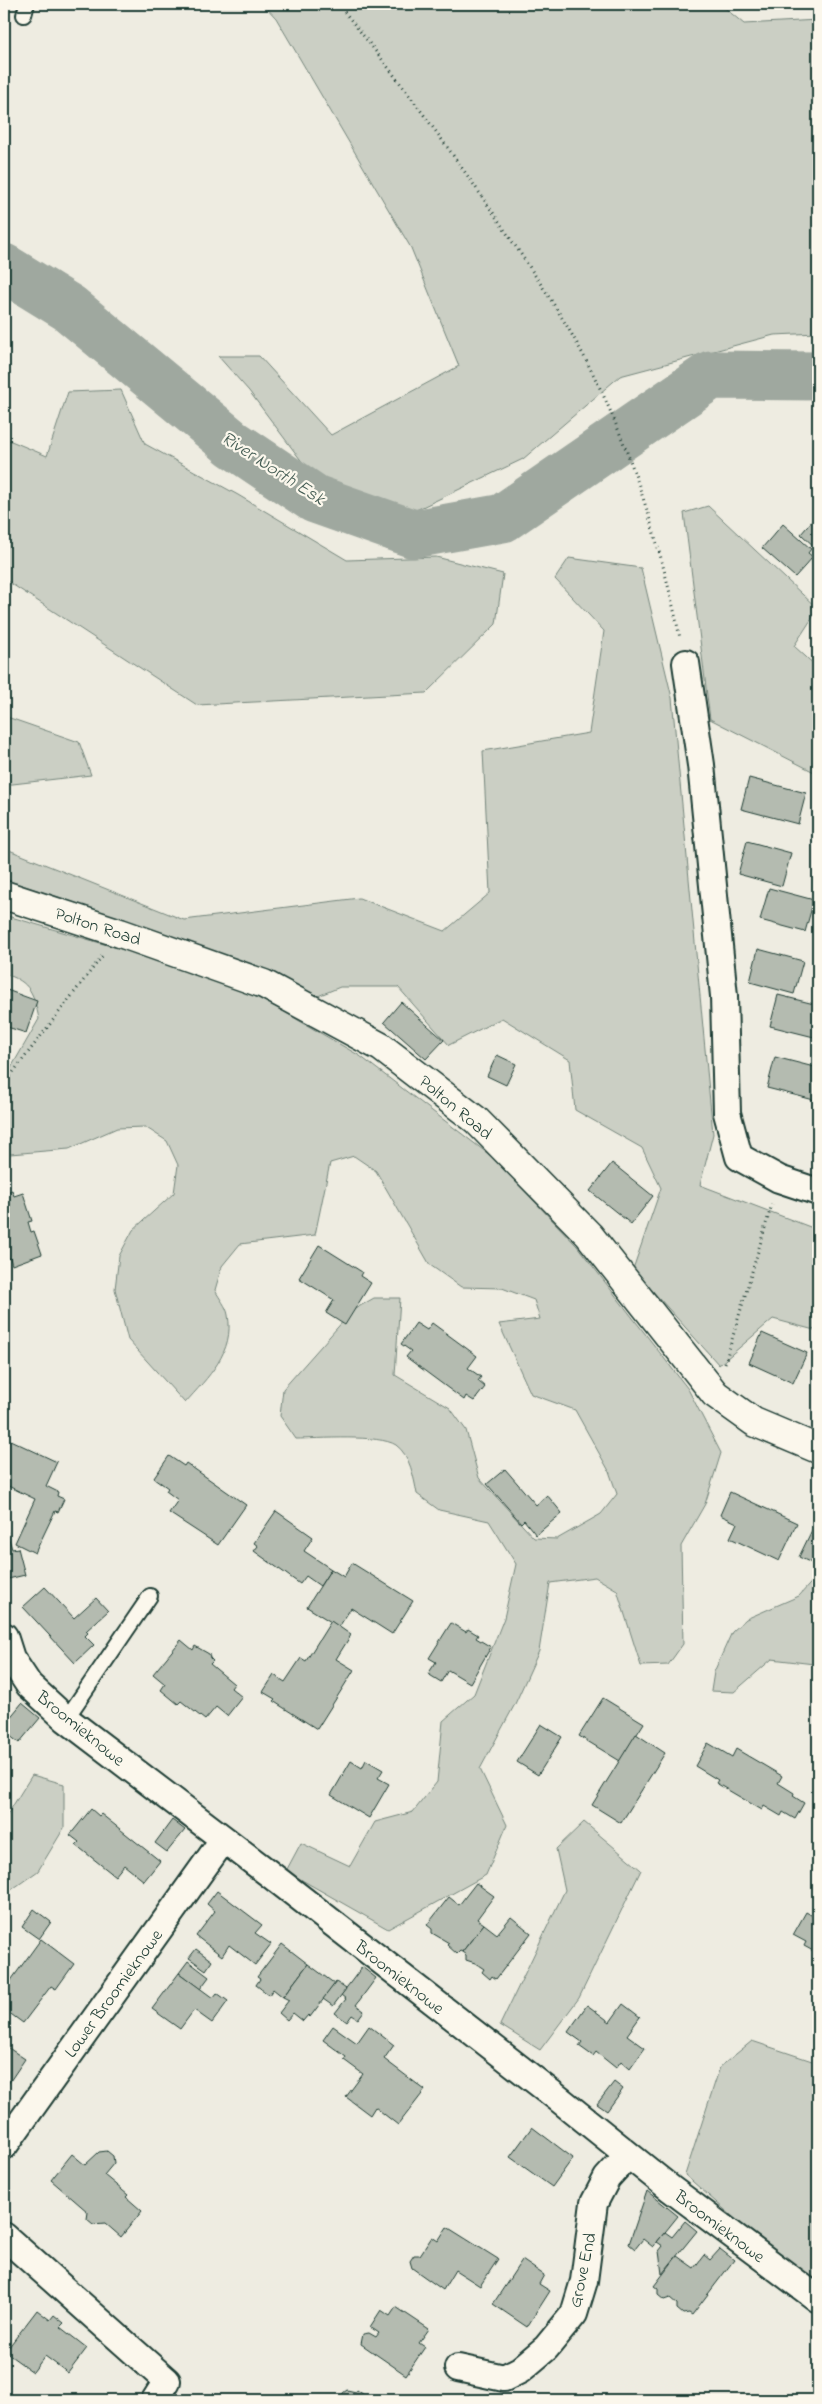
<svg xmlns="http://www.w3.org/2000/svg" width="822" height="2404" viewBox="0 0 822 2404" font-family="'Indie Flower',sans-serif">
<style>
.green{fill:#cbcfc4;stroke:#75867c}
.lines{fill:none;stroke-linecap:round;stroke-linejoin:round}
.river{stroke:#9fa89f;stroke-width:49}
.building{fill:#b4bbb0;stroke:#1f3d34}
.lane-casing{stroke:#1f3d34;stroke-width:18}
.street-casing{stroke:#1f3d34;stroke-width:30}
.secondary-casing{stroke:#1f3d34;stroke-width:31}
.path{stroke:#1f3d34;stroke-width:3;stroke-dasharray:1 4;stroke-linecap:butt}
.lane{stroke:#fbf7ec;stroke-width:14}
.street{stroke:#fbf7ec;stroke-width:26}
.secondary{stroke:#fbf7ec;stroke-width:28}
.labels{text-anchor:middle;stroke-width:4.5;stroke-linejoin:round;paint-order:stroke}
.street-label{font-size:18px;fill:#1f3d34;stroke:#fbf7ec}
.water-label{font-size:19px;font-style:italic;fill:#455d54;stroke:#fbf7ec}
</style>
<rect width="100%" height="100%" fill="#eeece1"/>
<filter id="ink" filterUnits="userSpaceOnUse"><feTurbulence type="fractalNoise" baseFrequency=".02" numOctaves="2"/><feDisplacementMap in="SourceGraphic" scale="10" xChannelSelector="R" yChannelSelector="G"/><feConvolveMatrix kernelMatrix="1 2 1 2 8 2 1 2 1" color-interpolation-filters="sRGB"/></filter>
<g filter="url(#ink)">
<g class="green">
<polygon points="263,4 720,4 744,24 818,20 818,333 774,335 620,376 523,459 416,510 318,483 249,391 218,356 259,356 331,435 459,366 411,248 276,18"/>
<polygon points="121,390 145,444 238,495 347,560 436,557 503,574 496,624 426,693 197,705 4,579 4,438 47,456 68,392"/>
<polygon points="708,506 818,609 794,646 818,668 818,774 710,719 684,513"/>
<polygon points="569,558 641,568 672,698 713,1134 700,1185 818,1230 818,1331 773,1319 719,1365 633,1269 661,1188 642,1148 575,1110 570,1060 502,1018 449,1045 398,987 340,987 318,996 62,898 4,879 4,848 184,920 359,898 445,931 490,893 483,751 589,733 604,631 555,579"/>
<polygon points="4,716 79,742 91,775 4,785"/>
<path d="M4,915L231,981L360,1056L491,1156L577,1246L688,1389L721,1453L705,1504L681,1546L683,1644L668,1665L641,1666L617,1590L595,1577L550,1583L539,1651L515,1704L480,1769L507,1825L486,1875L388,1929L286,1871L301,1843L350,1866L375,1822L413,1812L437,1782L443,1721L474,1694L504,1618L516,1564L489,1521L439,1510L417,1494C414,1478 410,1455 396,1445C379,1434 318,1439 296,1439L280,1416L283,1389L353,1310L374,1298H400L395,1375L450,1408L466,1430L479,1478L534,1538L557,1539L601,1514L617,1494L609,1471L575,1410L531,1394L499,1324L540,1319L534,1300L502,1288L461,1287L430,1265L376,1171L354,1156L330,1163L315,1235L240,1244L222,1266L215,1290C219,1298 227,1307 228,1315C235,1352 208,1377 185,1403L128,1340L115,1289L119,1256L133,1230L174,1193L178,1165L167,1141L145,1127L117,1128L69,1149L10,1154L4,1149V1080L39,1019C34,995 31,981 4,974Z"/>
<polygon points="818,1575 818,1660 814,1664 772,1659 734,1692 711,1691 714,1672 732,1632 746,1619 799,1596"/>
<polygon points="32,1775 64,1784 64,1828 38,1871 4,1895 4,1820"/>
<polygon points="584,1822 641,1870 579,1998 540,2050 500,2025 565,1890 556,1849"/>
<polygon points="752,2041 818,2063 818,2282 787,2264 685,2175 720,2067"/>
</g>
<g class="lines">
<polyline class="river" points="4,268 69,308 233,444 315,499 414,534 503,518 711,375 818,376"/>
</g>
<g class="building">
<polygon points="818,514 818,550 801,534"/>
<polygon points="783,524 811,549 808,553 813,557 795,577 762,548"/>
<polygon points="749,778 806,793 798,824 741,809"/>
<polygon points="747,841 791,853 782,886 738,874"/>
<polygon points="769,888 814,900 805,932 760,920"/>
<polygon points="758,949 803,961 794,994 750,982"/>
<polygon points="4,989 37,1001 26,1033 4,1026"/>
<polygon points="778,995 818,1005 818,1038 770,1026"/>
<polygon points="401,1002 444,1040 426,1059 384,1022"/>
<polygon points="497,1055 516,1064 506,1085 487,1076"/>
<polygon points="775,1057 818,1068 818,1101 767,1088"/>
<polygon points="612,1163 653,1196 631,1224 590,1191"/>
<polygon points="12,1190 14,1196 23,1193 32,1221 28,1222 31,1232 34,1231 42,1254 12,1265 10,1258 4,1260 4,1193"/>
<polygon points="319,1245 362,1272 360,1276 371,1283 345,1325 326,1313 334,1300 299,1278"/>
<polygon points="416,1323 427,1330 432,1323 477,1356 468,1368 481,1377 478,1381 485,1387 474,1401 466,1396 464,1400 406,1357 411,1351 401,1344"/>
<polygon points="762,1333 807,1353 793,1383 749,1363"/>
<polygon points="8,1439 57,1462 46,1486 58,1492 57,1496 64,1499 58,1512 55,1511 35,1553 15,1543 35,1499 4,1484 4,1476 7,1468 4,1467 4,1449"/>
<polygon points="169,1456 184,1466 186,1463 246,1505 218,1545 169,1513 178,1500 166,1491 168,1488 154,1478"/>
<polygon points="505,1469 536,1505 547,1495 562,1513 536,1535 524,1520 521,1523 487,1484"/>
<polygon points="730,1492 797,1523 779,1561 730,1538 737,1523 720,1515"/>
<polygon points="276,1511 313,1537 304,1551 331,1569 320,1586 306,1576 300,1584 254,1551 258,1546 254,1543"/>
<polygon points="813,1528 818,1531 818,1566 799,1557"/>
<polygon points="7,1532 12,1549 18,1548 25,1575 8,1579 4,1564 4,1533"/>
<polygon points="352,1563 413,1601 392,1634 351,1608 339,1627 307,1607 331,1569 344,1577"/>
<polygon points="45,1587 74,1618 96,1598 108,1611 86,1631 88,1633 85,1636 94,1645 75,1663 23,1607"/>
<polygon points="331,1621 351,1635 336,1659 354,1670 317,1729 273,1701 275,1699 263,1692 274,1675 285,1682 301,1658 306,1661"/>
<polygon points="451,1623 466,1632 468,1629 478,1635 476,1638 491,1647 470,1683 448,1670 441,1682 428,1674 436,1662 429,1658"/>
<polygon points="181,1640 193,1650 195,1646 209,1654 210,1658 213,1661 210,1664 234,1684 231,1688 242,1697 227,1716 216,1707 205,1720 181,1701 178,1704 161,1690 165,1684 153,1674"/>
<polygon points="603,1698 644,1723 620,1761 579,1736"/>
<polygon points="22,1703 40,1718 19,1743 4,1731 4,1725"/>
<polygon points="541,1724 562,1737 538,1775 517,1762"/>
<polygon points="636,1734 665,1753 621,1823 592,1805"/>
<polygon points="708,1743 732,1757 736,1749 782,1776 778,1783 794,1793 793,1796 804,1803 795,1819 783,1812 781,1816 764,1806 762,1810 716,1783 718,1780 695,1766"/>
<polygon points="366,1760 383,1770 378,1778 389,1784 369,1818 331,1795 351,1761 362,1768"/>
<polygon points="91,1809 99,1816 101,1814 160,1861 144,1881 124,1865 115,1876 76,1845 79,1842 70,1835"/>
<polygon points="172,1820 185,1830 167,1852 155,1843"/>
<polygon points="476,1883 494,1896 477,1919 484,1924 462,1952 460,1951 457,1954 447,1945 449,1943 432,1933 432,1929 427,1925 449,1897 459,1905"/>
<polygon points="217,1891 262,1925 255,1933 271,1944 255,1965 229,1945 222,1956 196,1936 215,1911 207,1904"/>
<polygon points="34,1909 51,1922 39,1939 22,1927"/>
<polygon points="806,1912 818,1919 818,1960 813,1957 815,1952 804,1946 806,1942 793,1935"/>
<polygon points="511,1917 531,1933 496,1979 492,1976 490,1979 482,1972 484,1969 475,1963 466,1960 466,1955 462,1952 484,1924 497,1934"/>
<polygon points="41,1939 74,1964 56,1989 51,1986 23,2023 4,2009 4,1990"/>
<polygon points="282,1944 308,1964 283,1997 273,1989 269,1995 256,1985 260,1979 257,1977"/>
<polygon points="196,1949 212,1961 206,1970 189,1958"/>
<polygon points="188,1961 209,1977 200,1989 179,1973"/>
<polygon points="308,1964 335,1984 310,2017 308,2015 303,2021 293,2013 287,2020 279,2013 289,2000 283,1997"/>
<polygon points="362,1967 376,1978 356,2005 364,2011 358,2019 352,2015 347,2022 335,2013 346,1999 341,1995"/>
<polygon points="179,1973 213,1998 217,1993 228,2001 212,2023 194,2010 180,2029 152,2009"/>
<polygon points="336,1982 346,1989 333,2006 323,1999"/>
<polygon points="623,2004 640,2017 627,2035 645,2048 630,2069 621,2061 616,2068 596,2052 593,2056 579,2046 582,2042 568,2032 587,2005 610,2022"/>
<polygon points="333,2026 357,2043 369,2026 394,2045 384,2059 425,2090 398,2125 375,2107 370,2115 346,2097 363,2074 344,2060 346,2057 323,2040"/>
<polygon points="4,2045 25,2059 4,2090"/>
<polygon points="614,2082 623,2089 607,2111 597,2104"/>
<polygon points="532,2127 573,2158 552,2187 510,2157"/>
<polygon points="107,2151 113,2156 114,2163 104,2175 128,2195 126,2197 142,2211 121,2237 105,2223 93,2224 87,2219 88,2212 51,2180 72,2154 85,2165 99,2152"/>
<polygon points="647,2191 678,2216 653,2247 643,2239 635,2249 629,2244"/>
<polygon points="685,2221 697,2231 662,2274 659,2251 663,2246 657,2242 665,2232 672,2237"/>
<polygon points="447,2227 498,2259 480,2286 455,2270 443,2290 412,2268 410,2261 414,2255 420,2255 432,2237 438,2241"/>
<polygon points="720,2249 734,2260 692,2315 689,2313 683,2314 677,2309 677,2304 670,2298 664,2300 658,2295 658,2289 654,2286 677,2256 694,2268 704,2255 710,2260"/>
<polygon points="522,2260 544,2275 539,2284 550,2291 527,2327 493,2304"/>
<polygon points="396,2307 429,2329 419,2343 425,2347 406,2375 361,2344 363,2334 369,2333 376,2337 379,2333 370,2327 381,2310 390,2316"/>
<polygon points="37,2310 50,2320 54,2315 64,2323 60,2327 87,2348 68,2373 45,2356 33,2372 5,2352"/>
<polygon points="347,2390 356,2392 357,2390 371,2400 341,2400 343,2393"/>
</g>
<g class="lines">
<defs>
<g id="lane">
<polyline points="24,15 27,4"/>
<polyline points="66,1719 150,1596"/>
</g>
<g id="street">
<polyline points="686,663 701,765 724,996 727,1113 739,1157 779,1179 818,1192"/>
<polyline points="4,1636 11,1658 29,1685 66,1719 267,1872 559,2099 671,2189 818,2299"/>
<polyline points="4,2146 223,1840"/>
<polyline points="4,2236 167,2381 155,2400"/>
<polyline points="458,2368 504,2378 520,2370 546,2348 574,2314 584,2281 594,2203 607,2178 628,2155"/>
</g>
<polyline id="secondary" points="4,895 120,933 264,984 381,1047 476,1120 589,1235 715,1394 754,1422 818,1449"/>
</defs>
<use href="#lane" class="lane-casing"/>
<use href="#street" class="street-casing"/>
<use href="#secondary" class="secondary-casing"/>
<g class="path">
<path d="M338,4C399,79 456,157 510,238C539,281 568,324 591,370C632,450 662,551 680,638"/>
<polyline points="4,1084 103,955"/>
<polyline points="725,1363 772,1204"/>
</g>
<use href="#lane" class="lane"/>
<use href="#street" class="street"/>
<use href="#secondary" class="secondary"/>
</g>
</g>
<g class="labels">
<g class="street-label">
<text transform="translate(98 926) rotate(18)" y="6">Polton Road</text>
<text transform="translate(456 1107) rotate(40)" y="6">Polton Road</text>
<text transform="translate(81 1728) rotate(39)" y="6">Broomieknowe</text>
<text transform="translate(400 1977) rotate(38)" y="6">Broomieknowe</text>
<text transform="translate(113 1993) rotate(-54)" y="6">Lower Broomieknowe</text>
<text transform="translate(720 2226) rotate(37)" y="6">Broomieknowe</text>
<text transform="translate(582 2270) rotate(-78)" y="6">Grove End</text>
</g>
<g class="water-label">
<text transform="translate(274 467) rotate(33)" y="7">River North Esk</text>
</g>
</g>
<rect width="822" height="2404" fill="none" stroke="#fbf7ec" stroke-width="20"/>
<rect x="10" y="10" width="802" height="2384" fill="none" stroke="#1f3d34" stroke-width="2" filter="url(#ink)"/>
</svg>
